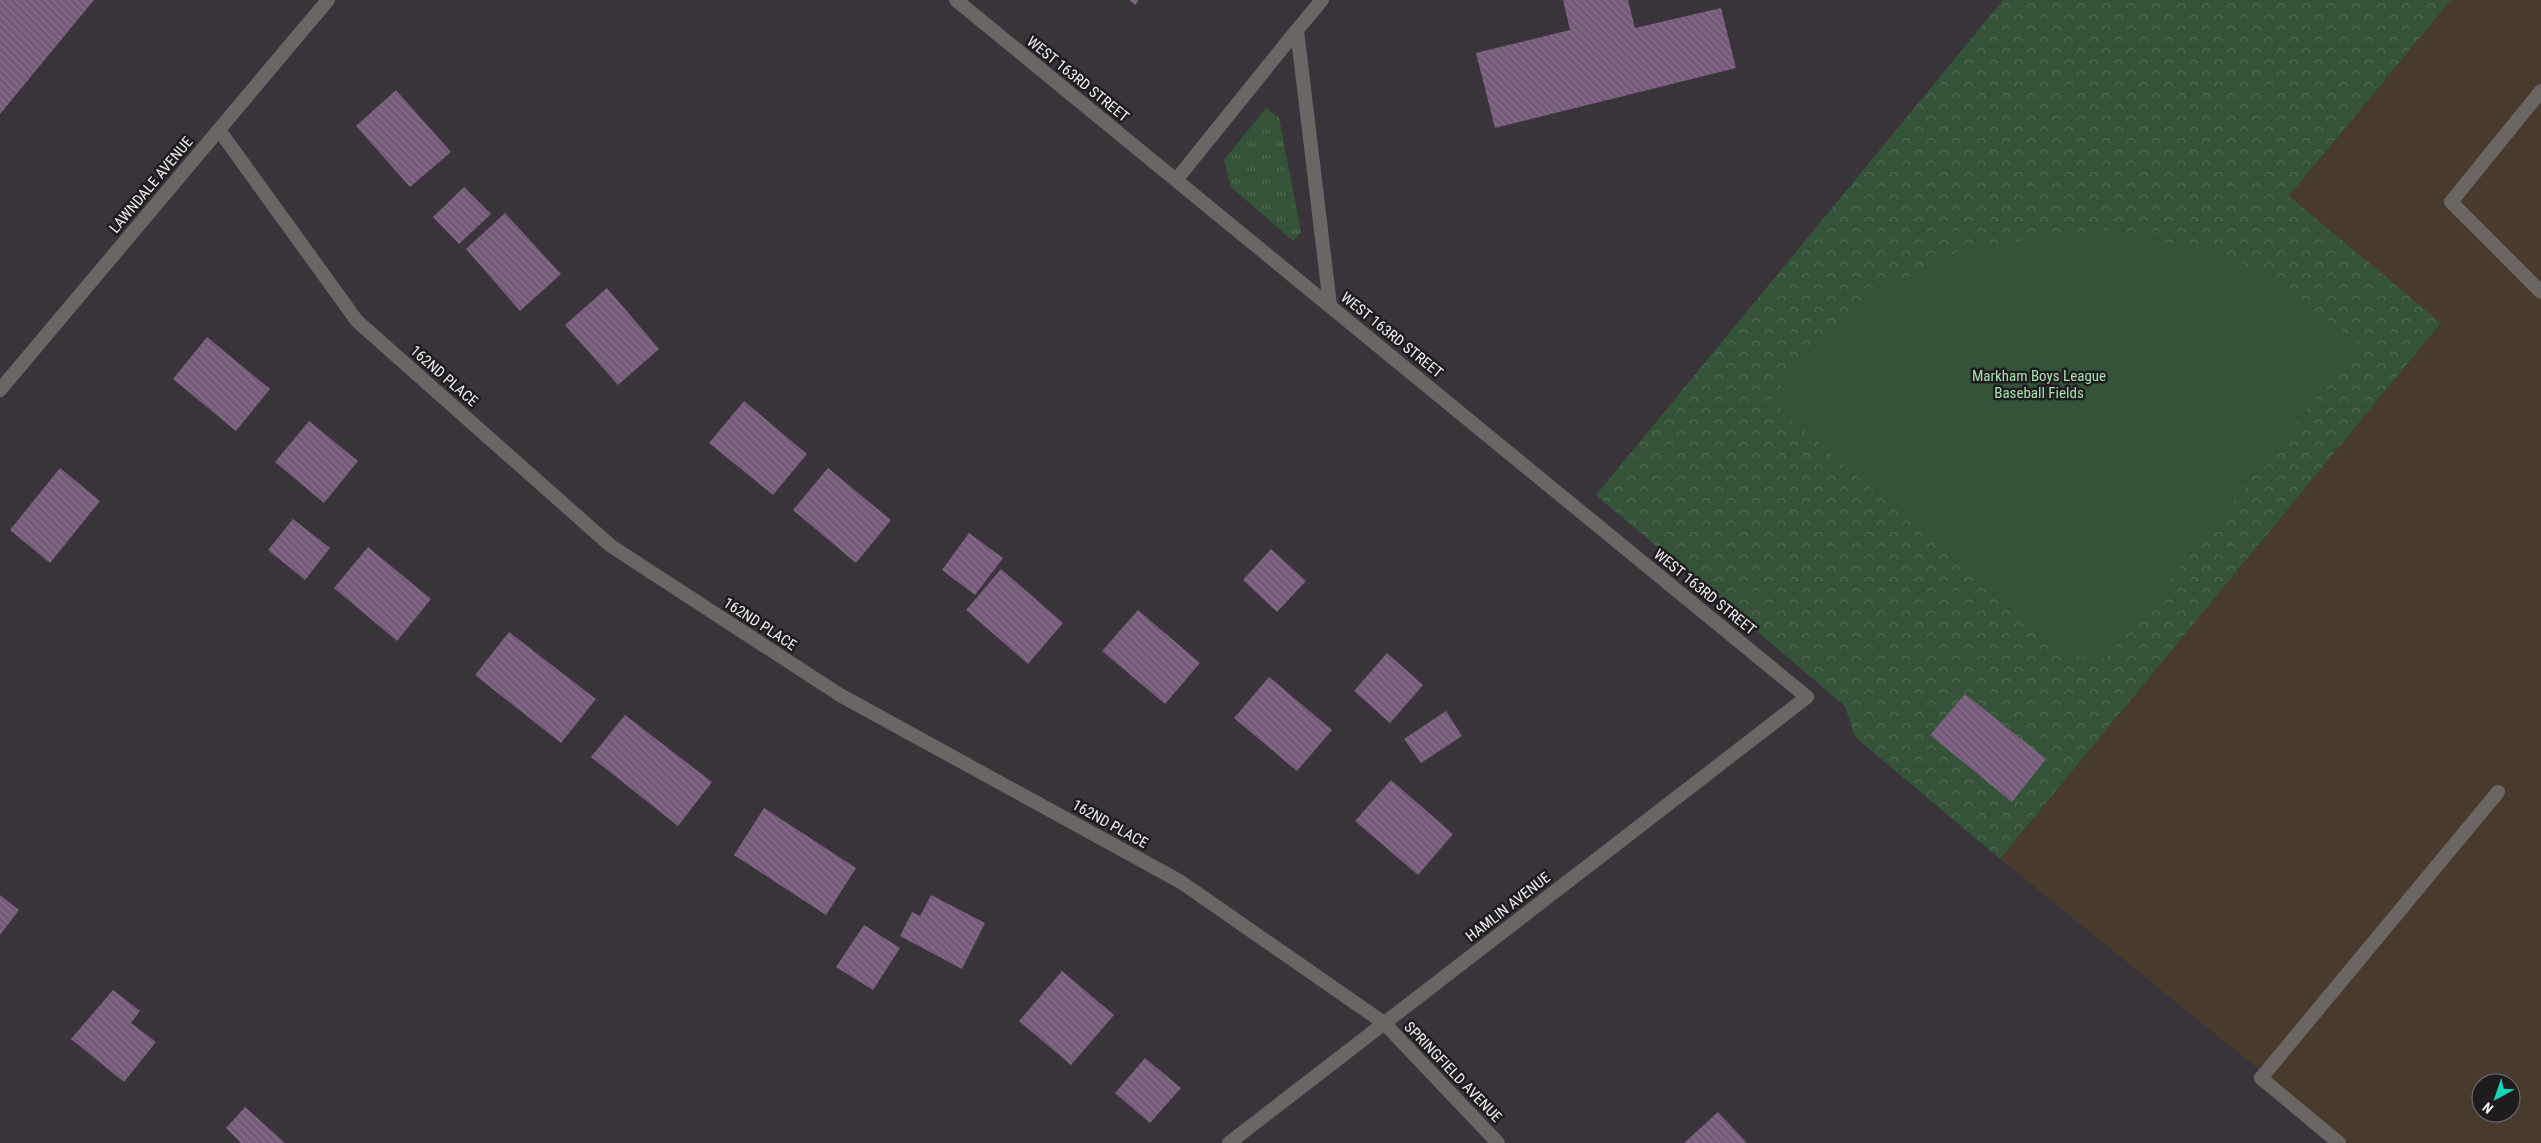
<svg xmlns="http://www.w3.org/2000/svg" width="2541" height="1143" viewBox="0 0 2541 1143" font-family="'Roboto Condensed',sans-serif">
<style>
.industrial{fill:#483a2c;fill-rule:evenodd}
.grass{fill:url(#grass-tufts)}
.park{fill:url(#park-crowns)}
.pitch{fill:#345338}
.building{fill:url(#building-back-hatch)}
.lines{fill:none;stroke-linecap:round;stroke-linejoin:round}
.service{stroke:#6b6664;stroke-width:14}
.minor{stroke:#6b6664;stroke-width:14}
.labels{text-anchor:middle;stroke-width:5;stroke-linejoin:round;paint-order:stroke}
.street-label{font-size:15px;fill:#f3f0f4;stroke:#1e1c1f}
.park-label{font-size:15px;fill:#a9e0af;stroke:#1e1c1f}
</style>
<defs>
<pattern id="grass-tufts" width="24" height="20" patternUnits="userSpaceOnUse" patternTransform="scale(1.25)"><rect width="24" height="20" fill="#345338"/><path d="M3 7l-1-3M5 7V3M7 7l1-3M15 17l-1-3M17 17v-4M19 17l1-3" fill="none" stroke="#526c55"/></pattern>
<pattern id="park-crowns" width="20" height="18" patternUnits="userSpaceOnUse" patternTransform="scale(1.25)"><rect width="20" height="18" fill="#345338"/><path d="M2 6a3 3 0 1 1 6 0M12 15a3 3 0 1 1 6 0" fill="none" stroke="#526c55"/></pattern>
<pattern id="building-back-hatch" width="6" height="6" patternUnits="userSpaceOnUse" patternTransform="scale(1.25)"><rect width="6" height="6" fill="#755a79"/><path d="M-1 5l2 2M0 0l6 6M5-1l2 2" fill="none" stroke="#89728d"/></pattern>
</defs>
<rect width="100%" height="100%" fill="#39333a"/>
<path class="industrial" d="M2451,0H2541V1143H2349L2000,859L2440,324L2289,196ZM2481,1083H2511V1113H2481Z"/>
<polygon class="grass" points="1266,108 1279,118 1301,232 1293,241 1231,187 1224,160"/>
<polygon class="park" points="2003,0 2451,0 2289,196 2441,323 2000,859 1855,737 1845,706 1596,495"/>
<polygon class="pitch" points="2113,229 2233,257 2338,327 2360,344 2107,658 2064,657 1770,400 1809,351 1863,300 1965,248"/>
<g class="building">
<polygon points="0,0 94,0 0,114"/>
<polygon points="1129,0 1139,0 1135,5"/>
<polygon points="1563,0 1628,0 1635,28 1721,8 1736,68 1495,128 1476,53 1570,30"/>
<polygon points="396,90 451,152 410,187 356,126"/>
<polygon points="464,187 491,214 459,244 433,217"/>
<polygon points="505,213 561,274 520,311 466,249"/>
<polygon points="607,288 659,349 618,385 565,325"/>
<polygon points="207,337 270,389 236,431 173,379"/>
<polygon points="744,401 807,454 773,495 709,443"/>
<polygon points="309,421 358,461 324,503 275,462"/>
<polygon points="60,468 100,501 50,563 10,530"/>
<polygon points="828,468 891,520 856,563 793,510"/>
<polygon points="293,519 330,548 305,580 268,550"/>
<polygon points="969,533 1003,558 975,595 942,570"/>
<polygon points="368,547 431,599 397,641 334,588"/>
<polygon points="1271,549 1306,581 1277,612 1243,580"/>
<polygon points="1001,569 1063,623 1028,664 966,610"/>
<polygon points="1138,610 1200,663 1165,704 1102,651"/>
<polygon points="509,632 596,699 561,743 475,675"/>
<polygon points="1387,653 1423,685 1390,723 1354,691"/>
<polygon points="1269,677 1332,730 1297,771 1234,718"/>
<polygon points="1965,694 2046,759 2012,802 1930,735"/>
<polygon points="1446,711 1462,736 1421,763 1404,739"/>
<polygon points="625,715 712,782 678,826 591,757"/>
<polygon points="1391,780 1453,834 1418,875 1355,821"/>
<polygon points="764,808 856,868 826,915 734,855"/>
<polygon points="0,895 19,910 0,935"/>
<polygon points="931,895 985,923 962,969 900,936 912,912 920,916"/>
<polygon points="864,925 900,948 873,990 836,967"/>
<polygon points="1062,971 1114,1015 1071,1065 1019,1021"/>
<polygon points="113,990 140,1011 131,1023 156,1042 124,1082 71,1039"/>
<polygon points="1145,1058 1181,1088 1150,1123 1115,1093"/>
<polygon points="245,1107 285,1143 241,1143 226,1128"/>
<polygon points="1718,1112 1747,1143 1684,1143"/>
</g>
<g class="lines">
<g class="service">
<polyline points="2541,91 2451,202 2541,292"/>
<polyline points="2261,1078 2498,792"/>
</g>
<g class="minor">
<polyline points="956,0 1807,697 1229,1143"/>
<polyline points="1322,0 1297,30 1330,305"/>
<polyline points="219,130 357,321 611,546 840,695 1181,882 1384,1023 1498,1143"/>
<polyline points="1176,180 1297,30"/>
<polyline points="0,390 328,0"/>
<polyline points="2261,1078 2339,1143"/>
</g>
</g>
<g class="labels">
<g class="street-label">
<text transform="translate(1078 79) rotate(39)" y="5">WEST 163RD STREET</text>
<text transform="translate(151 185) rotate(-50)" y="5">LAWNDALE AVENUE</text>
<text transform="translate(1392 335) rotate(39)" y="5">WEST 163RD STREET</text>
<text transform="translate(444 376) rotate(41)" y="5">162ND PLACE</text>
<text transform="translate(1705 592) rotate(39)" y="5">WEST 163RD STREET</text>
<text transform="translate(760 624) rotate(33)" y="5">162ND PLACE</text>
<text transform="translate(1110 824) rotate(29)" y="5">162ND PLACE</text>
<text transform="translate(1508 907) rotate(-38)" y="5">HAMLIN AVENUE</text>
<text transform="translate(1453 1072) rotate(46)" y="5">SPRINGFIELD AVENUE</text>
</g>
<g class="park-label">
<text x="2039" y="381">Markham Boys League<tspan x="2039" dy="17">Baseball Fields</tspan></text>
</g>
</g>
<g transform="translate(2496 1098) rotate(220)"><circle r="24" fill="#1e1c1f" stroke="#737174"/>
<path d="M0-4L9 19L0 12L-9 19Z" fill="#15d5b3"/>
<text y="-8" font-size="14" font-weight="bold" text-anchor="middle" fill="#f3f0f4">N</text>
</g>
</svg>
